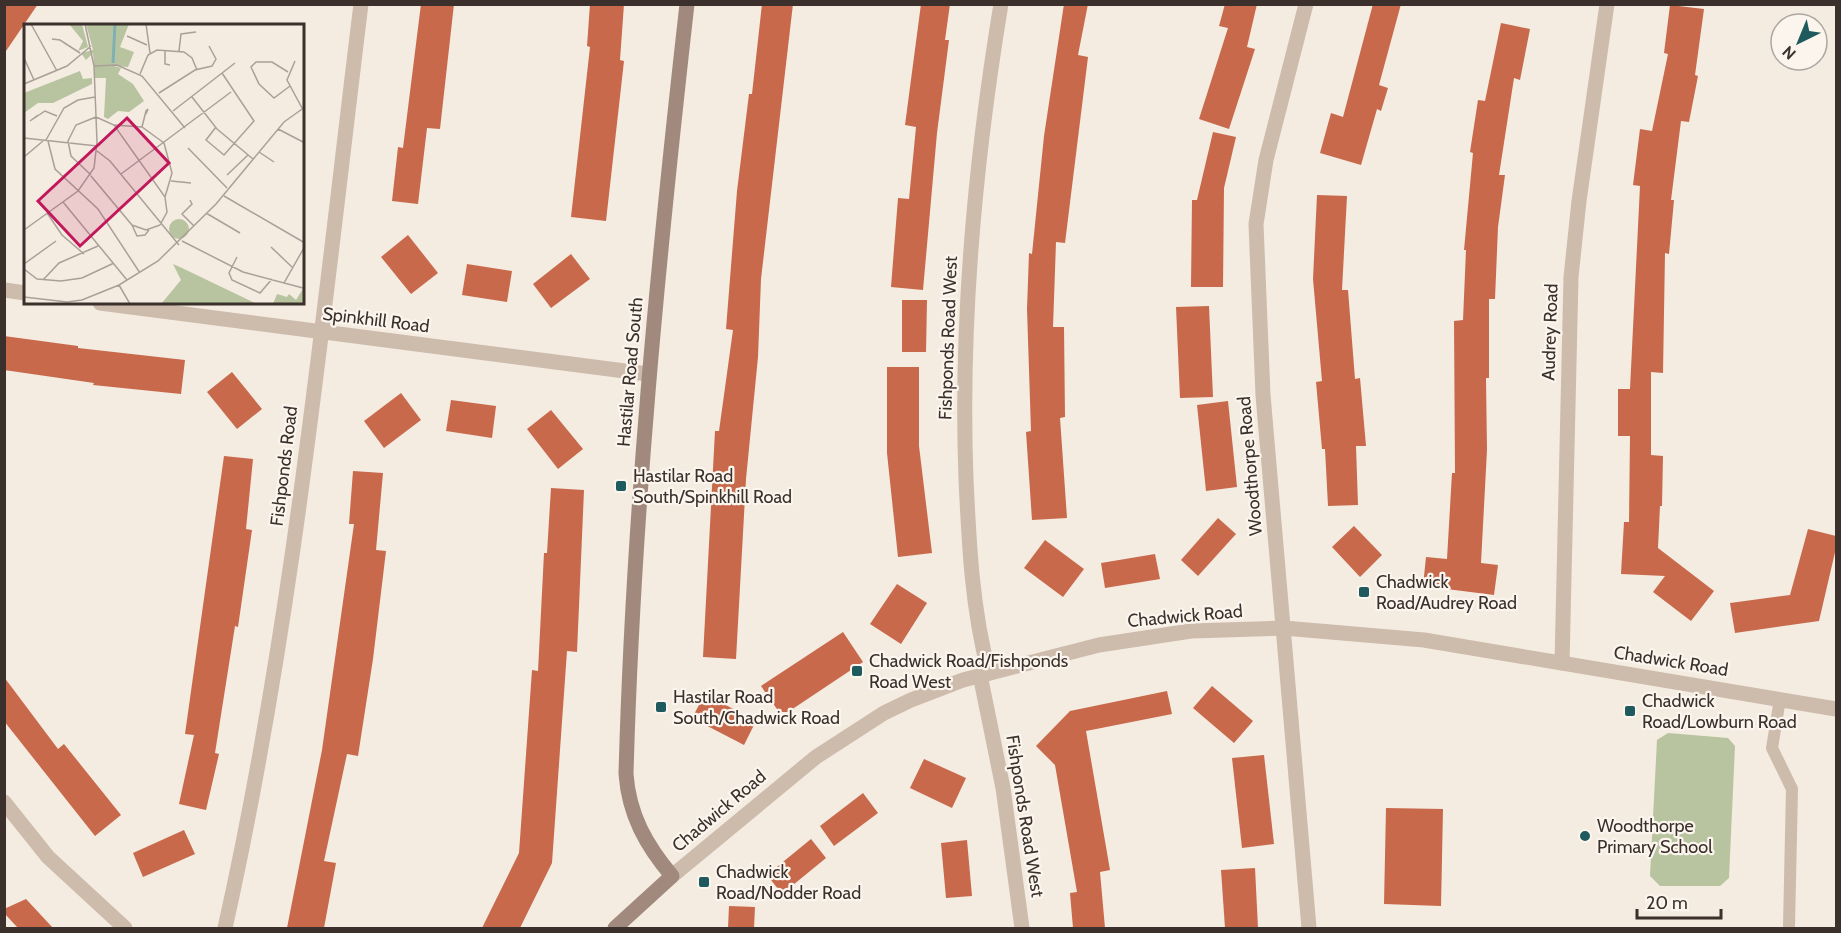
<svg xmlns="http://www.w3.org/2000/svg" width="1841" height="933" viewBox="0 0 1841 933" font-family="Cabin,sans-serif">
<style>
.green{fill:#b8c4a0}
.building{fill:#c8694b}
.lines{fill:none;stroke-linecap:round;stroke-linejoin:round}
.lane{stroke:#cdbbac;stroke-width:12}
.street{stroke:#cdbbac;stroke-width:15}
.secondary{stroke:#a18a7d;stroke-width:15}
.poi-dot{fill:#1f5a5e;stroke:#fbf5ee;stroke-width:2}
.labels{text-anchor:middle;stroke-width:4.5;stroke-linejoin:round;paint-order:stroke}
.street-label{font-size:18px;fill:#3b302b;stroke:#fbf5ee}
.poi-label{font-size:18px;fill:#3b302b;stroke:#fbf5ee;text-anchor:start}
.inset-river{fill:none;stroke:#7fb0b2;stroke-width:3}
.inset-road{fill:none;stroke:#aaa098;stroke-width:1.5}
.view{fill:#c2185b;fill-opacity:0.15;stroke:#c2185b;stroke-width:3}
.inset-edge{fill:none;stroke:#3b302b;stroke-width:3}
</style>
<rect width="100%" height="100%" fill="#f4ebe1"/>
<polygon class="green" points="1668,733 1728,738 1735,746 1729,878 1720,886 1660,886 1650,876 1657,740"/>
<g class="building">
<polygon points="4,4 38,4 4,54"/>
<polygon points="421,4 454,4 440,129 427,128 418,204 392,201 398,147 403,148"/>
<polygon points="590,4 624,4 620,60 624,61 606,221 571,217 590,47 587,46"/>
<polygon points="762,4 793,4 761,279 758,357 746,479 736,659 703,657 715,431 719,431 733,330 726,329 737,191 749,94 752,94"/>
<polygon points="921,4 950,4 945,40 949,40 937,133 923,290 891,287 898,198 909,199 913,158 916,127 905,125"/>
<polygon points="1064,4 1088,4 1078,55 1088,57 1065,243 1056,242 1053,327 1064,327 1065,417 1060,418 1067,518 1032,520 1026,432 1031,431 1027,309 1029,253 1032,254 1044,136"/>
<polygon points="1225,4 1257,4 1247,47 1255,49 1229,129 1199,119 1228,28 1219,26"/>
<polygon points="1373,4 1401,4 1379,85 1388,88 1381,111 1377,109 1361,165 1320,153 1331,113 1343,117"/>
<polygon points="1670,5 1704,9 1695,75 1698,76 1689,122 1681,121 1671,200 1674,200 1669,254 1665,253 1663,373 1651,372 1651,455 1663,456 1662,506 1660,506 1658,548 1714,591 1691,621 1653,592 1665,576 1621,574 1624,522 1629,522 1630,436 1618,436 1618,389 1630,389 1640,186 1633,185 1640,129 1652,131 1668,54 1664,53"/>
<polygon points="1501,23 1530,29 1520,80 1514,78 1499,175 1505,175 1498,227 1495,299 1489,299 1489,378 1486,378 1487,450 1481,563 1498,565 1494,595 1423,586 1426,557 1447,559 1452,473 1455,473 1454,321 1463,320 1466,250 1464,250 1473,153 1470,152 1478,100 1485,101"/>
<polygon points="1213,132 1236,137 1224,188 1223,287 1191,287 1192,200 1197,200"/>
<polygon points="1317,195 1347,196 1342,290 1348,290 1355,379 1360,378 1366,446 1356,446 1358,505 1328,506 1325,449 1322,449 1316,382 1322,381 1313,279"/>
<polygon points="408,235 438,273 411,294 381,257"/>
<polygon points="571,254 590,279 551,308 533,284"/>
<polygon points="467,264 512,271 507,302 462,295"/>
<polygon points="902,300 927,300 926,352 902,352"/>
<polygon points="1209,306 1213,397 1180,398 1176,307"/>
<polygon points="4,336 78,346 78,348 185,360 181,394 93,385 94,383 4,370"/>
<polygon points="887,367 919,367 919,446 932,553 898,557 887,453"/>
<polygon points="232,372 262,409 237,429 207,392"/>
<polygon points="401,393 421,420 384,448 364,421"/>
<polygon points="451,400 496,406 492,438 446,431"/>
<polygon points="1228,401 1237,487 1206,491 1197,405"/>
<polygon points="551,410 583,449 558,469 527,429"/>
<polygon points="224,456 253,459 246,529 252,530 238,627 235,626 215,753 219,754 206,810 179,804 194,735 185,734"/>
<polygon points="353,471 383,473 376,550 386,551 373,659 358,756 347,754 324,861 336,863 324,928 287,928 322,750 354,524 349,524"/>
<polygon points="551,488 584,490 577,652 567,651 552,863 520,928 482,928 519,853 532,670 538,671 544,553 547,553"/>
<polygon points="1218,518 1236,534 1198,576 1181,560"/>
<polygon points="1354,526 1382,555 1360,577 1332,547"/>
<polygon points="1808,529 1836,536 1836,548 1819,621 1735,633 1730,603 1790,595"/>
<polygon points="1045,540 1084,569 1063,597 1024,568"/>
<polygon points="1155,554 1160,579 1105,588 1101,563"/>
<polygon points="897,584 927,603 901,644 870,624"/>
<polygon points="843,632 863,662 788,712 779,712 761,686"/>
<polygon points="4,677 58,749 64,744 121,815 95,836 4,721"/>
<polygon points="1212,686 1253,721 1234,743 1193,708"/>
<polygon points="1167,691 1172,714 1086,731 1110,870 1100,872 1105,928 1073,928 1070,893 1077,892 1055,765 1036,746 1070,711"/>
<polygon points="705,694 756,721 744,745 692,718"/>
<polygon points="1264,755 1274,844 1242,848 1232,758"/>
<polygon points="924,759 966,778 952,808 910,788"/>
<polygon points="863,793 878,813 834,846 820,826"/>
<polygon points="1386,808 1443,809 1441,906 1384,904"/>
<polygon points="184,830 195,854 143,877 133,853"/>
<polygon points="811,839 826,858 782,894 767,875"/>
<polygon points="967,840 972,896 946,898 941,843"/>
<polygon points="1255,868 1258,928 1225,928 1221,870"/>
<polygon points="26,899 53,928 18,928 4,913 4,909"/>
<polygon points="729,906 755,907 754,928 728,928"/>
</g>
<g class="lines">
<polyline class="lane" points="1780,699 1772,748 1792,789 1789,926"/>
<g class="street">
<polyline points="1306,4 1266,160 1256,224 1263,395 1309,928"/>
<polyline points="4,290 26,293"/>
<polyline points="100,303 648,374"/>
<polyline points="1562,663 1571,277 1579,201 1607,4"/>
<path d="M989,673C972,610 969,544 966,479C960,320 975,161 1001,4"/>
<polyline points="980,675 1003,788 1022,928"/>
<polyline points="4,802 48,857 125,928"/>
<polyline points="672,876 816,757 884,713 911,700 963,680 1099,645 1191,631 1284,628 1424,640 1836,709"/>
<path d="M225,928C293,624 323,313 361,4"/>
</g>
<path class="secondary" d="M615,928L672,876C646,845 629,815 626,774C633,517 658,261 687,4"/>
</g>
<g class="poi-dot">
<rect x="615" y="480" width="12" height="12" rx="3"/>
<rect x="1358" y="586" width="12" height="12" rx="3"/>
<rect x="851" y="665" width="12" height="12" rx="3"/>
<rect x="655" y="701" width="12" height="12" rx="3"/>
<rect x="1624" y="705" width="12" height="12" rx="3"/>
<circle cx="1585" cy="836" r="6"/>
<rect x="698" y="876" width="12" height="12" rx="3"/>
</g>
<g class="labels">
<g class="street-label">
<text transform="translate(376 320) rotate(7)" y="6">Spinkhill Road</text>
<text transform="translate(1550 332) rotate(-88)" y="6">Audrey Road</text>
<text transform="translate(948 338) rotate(-88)" y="6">Fishponds Road West</text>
<text transform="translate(630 372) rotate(-85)" y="6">Hastilar Road South</text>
<text transform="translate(284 466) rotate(-83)" y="6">Fishponds Road</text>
<text transform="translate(1250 466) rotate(-95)" y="6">Woodthorpe Road</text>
<text transform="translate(1185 616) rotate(-5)" y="6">Chadwick Road</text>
<text transform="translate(1671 661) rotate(9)" y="6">Chadwick Road</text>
<text transform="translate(719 811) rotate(-40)" y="6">Chadwick Road</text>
<text transform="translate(1025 816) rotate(81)" y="6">Fishponds Road West</text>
</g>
<g class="poi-label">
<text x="633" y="482">Hastilar Road<tspan x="633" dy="21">South/Spinkhill Road</tspan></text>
<text x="1376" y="588">Chadwick<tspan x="1376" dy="21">Road/Audrey Road</tspan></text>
<text x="869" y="667">Chadwick Road/Fishponds<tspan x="869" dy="21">Road West</tspan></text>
<text x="673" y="703">Hastilar Road<tspan x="673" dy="21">South/Chadwick Road</tspan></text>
<text x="1642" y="707">Chadwick<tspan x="1642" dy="21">Road/Lowburn Road</tspan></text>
<text x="1597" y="832">Woodthorpe<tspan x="1597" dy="21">Primary School</tspan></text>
<text x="716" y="878">Chadwick<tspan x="716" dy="21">Road/Nodder Road</tspan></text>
</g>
</g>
<g transform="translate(24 24)">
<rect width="280" height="280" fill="#f4ebe1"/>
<path d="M45,0H58L64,23L54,27L59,17ZM62,0H105L96,23L110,28L104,43L90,42L97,44L94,50L109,60L120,77L105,88L94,87L84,95L80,93L82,54H71L69,29L62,36L57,29L69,26ZM56,47L59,55L68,54V60L29,79H14L0,89V69ZM145 205a10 10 0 1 1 20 0a10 10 0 1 1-20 0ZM149,240L158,244L233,280H137L157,256ZM280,263V280H249L253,270L263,273L265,270L272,276Z" fill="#b8c4a0"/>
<path class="inset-river" d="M89,39L91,0"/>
<path class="inset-road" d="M7,0L33,47M122,0L126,29M103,12L123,21M28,15L36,16L56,29M141,26V40L146,41M155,27L157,10L172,8M0,34L10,56M271,37L263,56L278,84M70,42L93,41L118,52L161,104M264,48L248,38H232L227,43L235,60L250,74L266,62M116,50L124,31L133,26L160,28L168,34L173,46M0,60L43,42L67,22M135,69L171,46L188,42L192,35L185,22M168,73L193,105L229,135M149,87L211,39M14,91L6,97L21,87L33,92M72,93L90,101L141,173L143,188L136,201M90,101L118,103L140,119M118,103L122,87L124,85L122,90M192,103L182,116L200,131L230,97L198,49M254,105L281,119M0,114L73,122M22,116L40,84L54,76L71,73M24,117L31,145L74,185L116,249M140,119L148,149L141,173M164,124L203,164M73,127L86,137L155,221M235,128L250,138M0,133L19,117M97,150L207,68M67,151L47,132L44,117L52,101L72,93M203,151L224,131M67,152L108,201L122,206L136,201M147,157L167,159M200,172L281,219M166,176L168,180L158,190L170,202M39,178L103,256M23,189L38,211L60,230M182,189L216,209M108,201L113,212L121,211L125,206M0,206L54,167L70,144L73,118L70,42L61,0M158,217L219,248L279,264M251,227L247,223L268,243M213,233L205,249L208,256L236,269L248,255M0,240L32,217M0,245L13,255L37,257L58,254L90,239M19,256L35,239L74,222M260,259L281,222M95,261L106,280M0,273L43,278L58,276L95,261L134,237L192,180L260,98L281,83"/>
<path class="view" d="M103,94L145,139L56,222L14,177Z"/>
<rect width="280" height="280" class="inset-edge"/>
</g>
<rect width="1841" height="933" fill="none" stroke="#3b302b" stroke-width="12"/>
<g transform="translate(1799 42) rotate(223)"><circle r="28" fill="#fbf5ee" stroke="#aea6a0" stroke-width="1.5"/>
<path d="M0-4.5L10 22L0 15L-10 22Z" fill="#1f5a5e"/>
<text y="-9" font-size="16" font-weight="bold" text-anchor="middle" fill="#3b302b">N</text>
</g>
<path d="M1637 909v9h84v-9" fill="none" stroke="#3b302b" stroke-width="3"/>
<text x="1646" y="909" font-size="18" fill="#3b302b" stroke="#fbf5ee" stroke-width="4.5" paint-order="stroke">20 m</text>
</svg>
